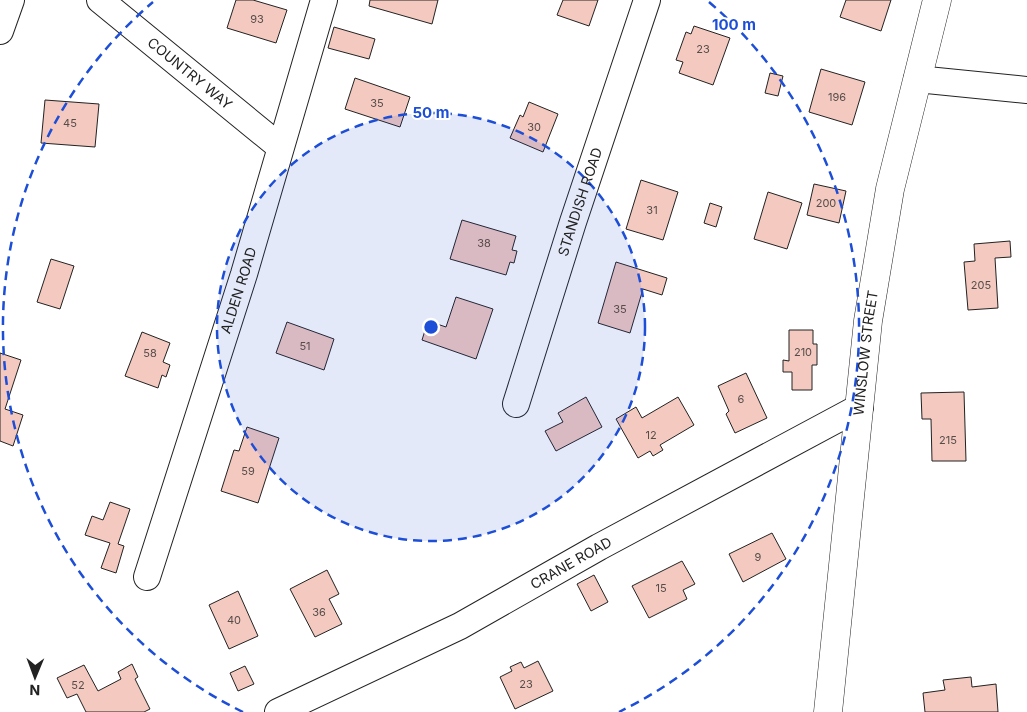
<svg xmlns="http://www.w3.org/2000/svg" width="1027" height="712" viewBox="0 0 1027 712" font-family="Inter,sans-serif">
<style>
.building{fill:#f3c9c0;stroke:#222}
.lines{fill:none;stroke-linecap:round;stroke-linejoin:round}
.minor-casing{stroke:#222;stroke-width:28}
.tertiary-casing{stroke:#222;stroke-width:29}
.minor{stroke:#fff;stroke-width:26}
.tertiary{stroke:#fff;stroke-width:28}
.ring{fill:none;stroke:#1d4ed8;stroke-width:2.5;stroke-dasharray:9 6}
.labels{text-anchor:middle;stroke-width:4;stroke-linejoin:round;paint-order:stroke}
.number-label{font-size:11px;fill:#564c4a}
.street-label{font-size:14px;fill:#222;stroke:#fff}
.centre{fill:#1d4ed8;stroke:#fff;stroke-width:2.5}
.ring-label{font-size:15px;text-anchor:middle;font-weight:bold;fill:#1d4ed8;stroke:#fff;stroke-width:4;stroke-linejoin:round;paint-order:stroke}
</style>
<rect width="100%" height="100%" fill="#fff"/>
<g class="building">
<polygon points="236,0 253,0 287,10 276,43 227,28"/>
<polygon points="370,0 438,0 432,24 369,6"/>
<polygon points="563,0 598,0 589,26 557,15"/>
<polygon points="846,0 891,0 881,31 840,17"/>
<polygon points="694,26 730,38 713,85 679,73 683,62 676,60 686,32 691,34"/>
<polygon points="334,27 375,39 369,59 328,48"/>
<polygon points="821,69 865,82 852,125 809,112"/>
<polygon points="770,73 783,76 778,96 765,93"/>
<polygon points="355,78 410,97 400,127 345,109"/>
<polygon points="45,100 99,104 95,147 41,143"/>
<polygon points="529,102 558,114 543,152 510,138 520,115 523,117"/>
<polygon points="641,180 678,192 663,240 626,229"/>
<polygon points="814,184 846,191 839,223 807,215"/>
<polygon points="768,192 802,203 787,249 754,239"/>
<polygon points="710,203 722,207 716,227 704,223"/>
<polygon points="462,220 516,236 512,250 517,251 514,263 510,262 506,275 450,259"/>
<polygon points="1010,241 1011,257 995,258 998,308 968,310 964,262 975,261 974,244"/>
<polygon points="51,259 74,266 60,309 37,302"/>
<polygon points="616,262 667,278 662,295 643,289 630,333 598,323"/>
<polygon points="456,297 493,309 476,359 422,340 428,321 446,327"/>
<polygon points="287,322 334,339 324,370 276,353"/>
<polygon points="789,330 813,330 813,344 817,344 817,365 812,365 812,390 792,390 792,372 783,372 783,360 789,361"/>
<polygon points="142,332 170,343 163,362 170,365 166,377 162,375 158,388 125,376"/>
<polygon points="0,353 21,360 5,409 23,415 13,446 0,441"/>
<polygon points="746,373 767,418 735,433 726,414 729,411 718,386"/>
<polygon points="964,392 966,461 932,461 931,419 922,419 921,393"/>
<polygon points="586,397 602,427 556,451 545,431 563,422 558,413"/>
<polygon points="678,397 694,425 660,445 663,450 653,456 650,451 638,458 616,419 636,407 642,418"/>
<polygon points="247,427 279,438 258,503 221,491 234,450 239,451"/>
<polygon points="110,502 130,509 118,544 124,546 116,573 101,568 110,543 85,535 92,516 103,520"/>
<polygon points="772,533 786,559 743,582 729,554"/>
<polygon points="682,561 695,584 683,590 687,599 649,618 632,586"/>
<polygon points="327,570 339,594 329,599 342,624 315,637 290,589"/>
<polygon points="594,575 608,602 591,611 577,584"/>
<polygon points="238,591 258,636 229,649 209,605"/>
<polygon points="538,661 553,691 515,709 500,677 512,671 510,667 521,662 524,668"/>
<polygon points="132,664 138,677 135,679 150,709 144,712 86,712 77,694 67,698 57,678 84,665 98,691 121,679 118,672"/>
<polygon points="245,666 254,684 238,691 230,673"/>
<polygon points="971,677 972,687 996,684 998,712 925,712 923,693 945,690 943,680"/>
</g>
<g class="lines">
<defs>
<g id="minor">
<path id="s1" d="M100,0L280,147"/>
<polyline points="0,31 11,0"/>
<polyline points="917,79 1027,90"/>
<path id="s2" d="M516,404L573,222L647,0"/>
<path id="s3" d="M147,577L244,274L324,0"/>
<path id="s4" d="M278,712L460,626L599,547L860,407"/>
</g>
<g id="tertiary">
<path id="s5" d="M828,712L868,321L890,189L937,0"/>
</g>
</defs>
<use href="#minor" class="minor-casing"/>
<use href="#tertiary" class="tertiary-casing"/>
<use href="#minor" class="minor"/>
<use href="#tertiary" class="tertiary"/>
</g>
<circle cx="431" cy="327" r="214" fill="#1d4ed8" fill-opacity=".12"/>
<g class="ring">
<circle cx="431" cy="327" r="214"/>
<path d="M243 712A428 428 0 0 1 153 2M709 2A428 428 0 0 1 619 712"/>
</g>
<g class="labels">
<g class="number-label">
<text x="257" y="23">93</text>
<text x="703" y="53">23</text>
<text x="837" y="101">196</text>
<text x="377" y="107">35</text>
<text x="70" y="127">45</text>
<text x="534" y="131">30</text>
<text x="826" y="207">200</text>
<text x="652" y="214">31</text>
<text x="484" y="247">38</text>
<text x="981" y="289">205</text>
<text x="620" y="313">35</text>
<text x="305" y="350">51</text>
<text x="803" y="356">210</text>
<text x="150" y="357">58</text>
<text x="741" y="403">6</text>
<text x="651" y="439">12</text>
<text x="948" y="444">215</text>
<text x="248" y="475">59</text>
<text x="758" y="561">9</text>
<text x="661" y="592">15</text>
<text x="319" y="616">36</text>
<text x="234" y="624">40</text>
<text x="526" y="688">23</text>
<text x="78" y="689">52</text>
</g>
<g class="street-label">
<text dy="5" stroke="none"><textPath href="#s1" startOffset="116">COUNTRY WAY</textPath></text>
<text dy="5" stroke="none"><textPath href="#s2" startOffset="212">STANDISH ROAD</textPath></text>
<text dy="5" stroke="none"><textPath href="#s3" startOffset="301">ALDEN ROAD</textPath></text>
<text dy="5" stroke="none"><textPath href="#s5" startOffset="361">WINSLOW STREET</textPath></text>
<text dy="5" stroke="none"><textPath href="#s4" startOffset="329">CRANE ROAD</textPath></text>
</g>
</g>
<circle cx="431" cy="327" r="8" class="centre"/>
<g class="ring-label">
<text x="734" y="30">100 m</text>
<text x="431" y="118">50 m</text>
</g>
<g transform="translate(35 677) rotate(181)" stroke="#ffffff" stroke-width="4" paint-order="stroke">
<path d="M0-4L9 19L0 12L-9 19Z" fill="#222222"/>
<text y="-8" font-size="14" font-weight="bold" text-anchor="middle" fill="#222222">N</text>
</g>
</svg>
